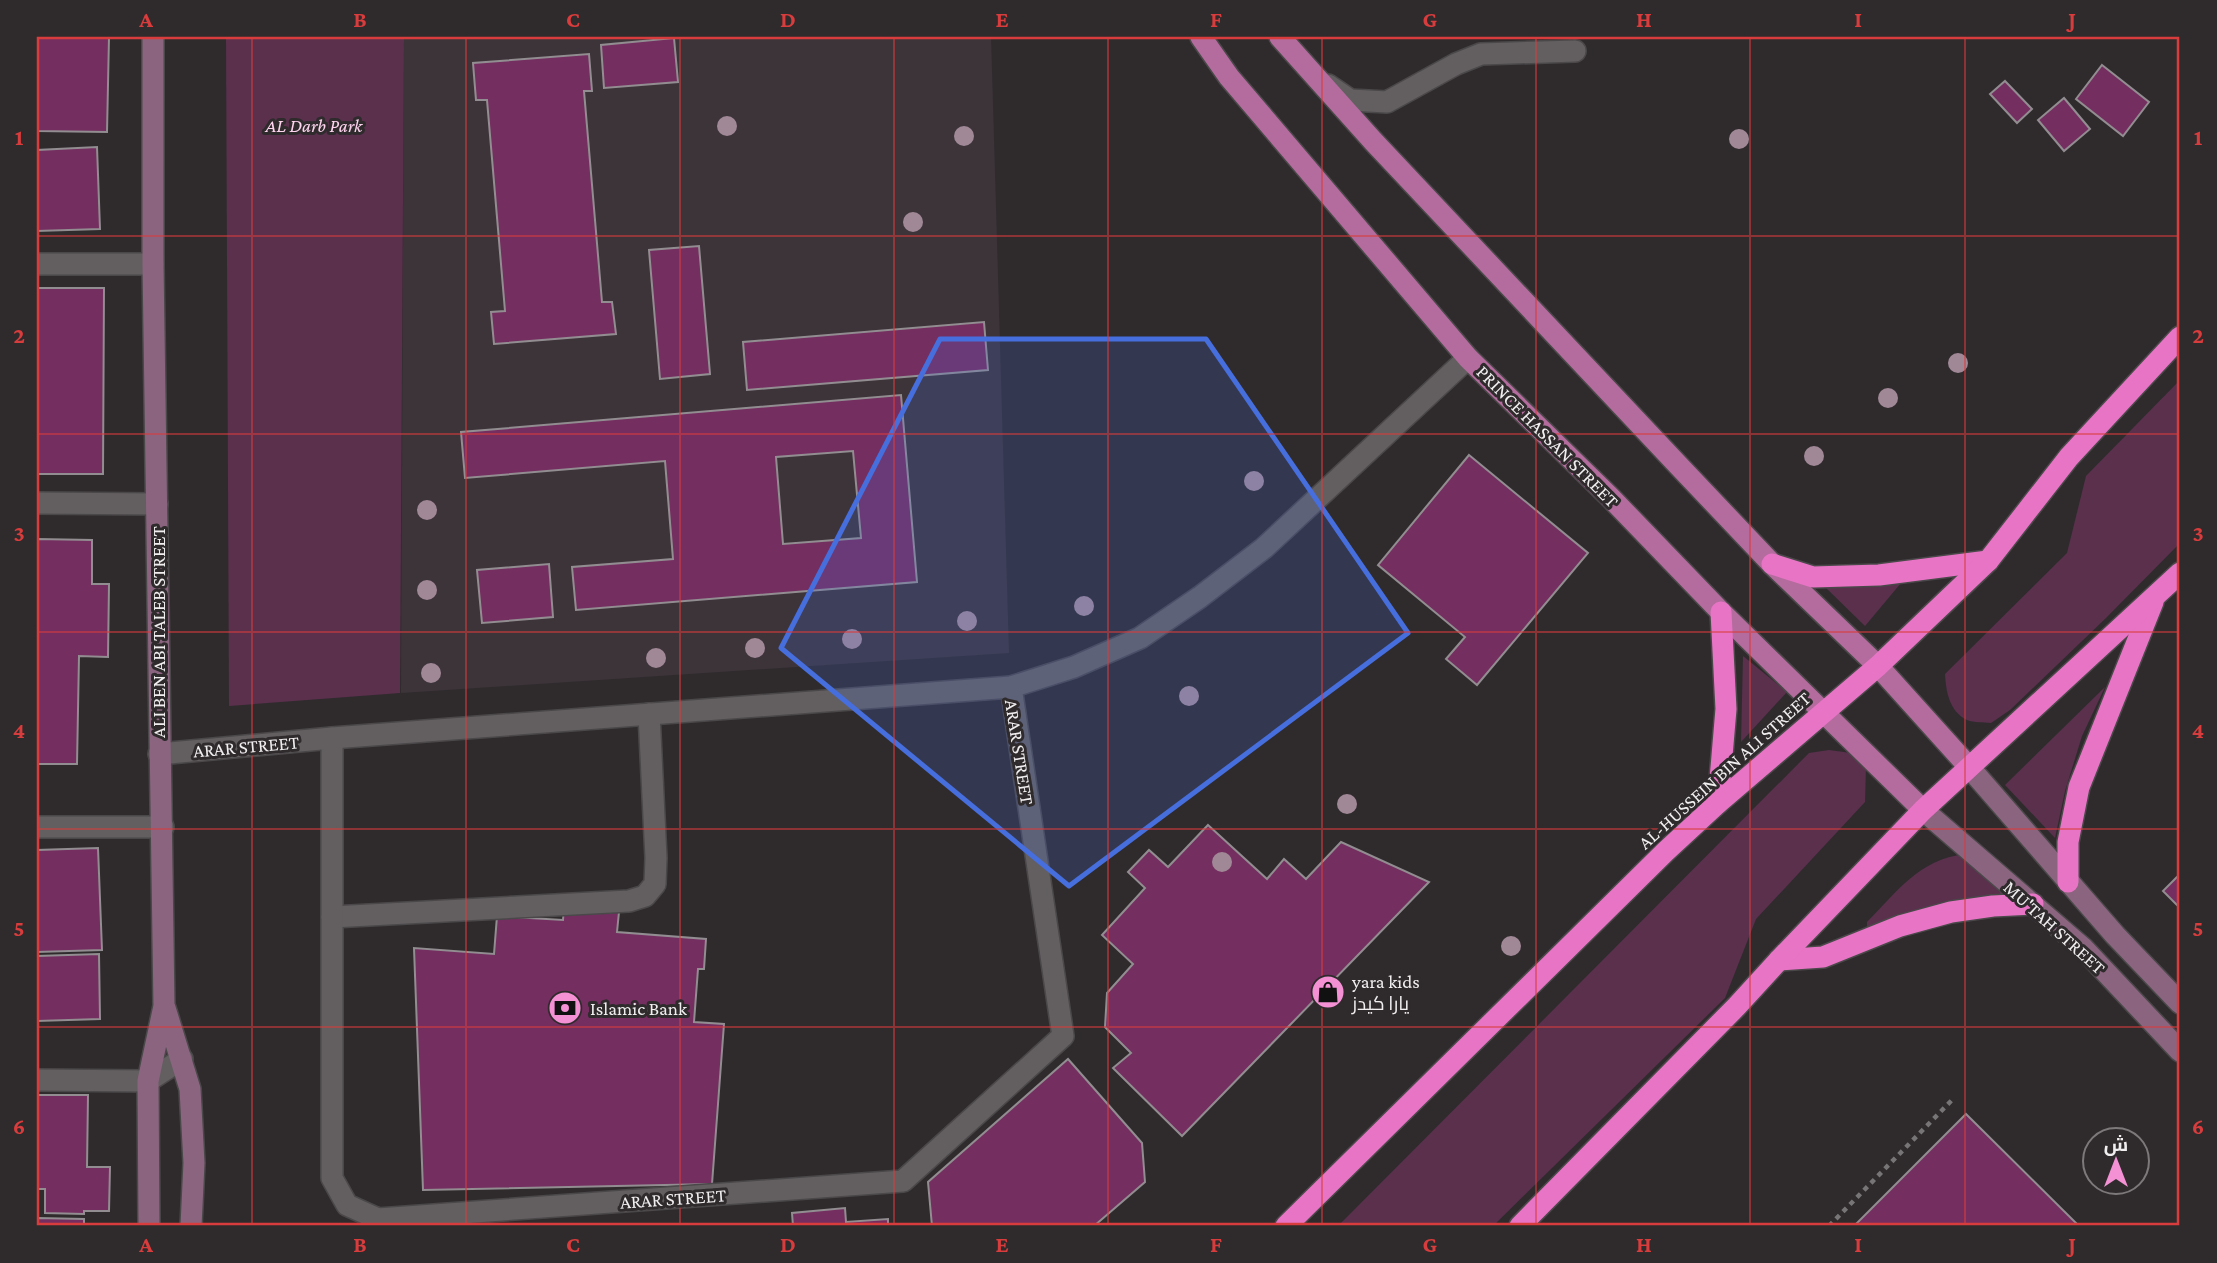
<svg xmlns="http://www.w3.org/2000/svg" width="2217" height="1263" viewBox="0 0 2217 1263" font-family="'Crimson Pro',Cairo,serif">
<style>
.built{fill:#3d343a}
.green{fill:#5a304d}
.building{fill:#742e60;stroke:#928d90;stroke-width:2;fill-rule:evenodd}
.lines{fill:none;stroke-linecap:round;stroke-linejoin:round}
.lane-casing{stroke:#4b484a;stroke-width:24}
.street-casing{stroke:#4b484a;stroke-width:24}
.secondary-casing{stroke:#4b484a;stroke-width:24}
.primary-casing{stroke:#4b484a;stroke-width:24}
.highway-casing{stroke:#4b484a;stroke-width:24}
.path{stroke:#787577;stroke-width:4.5;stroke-dasharray:5 5;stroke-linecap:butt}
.lane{stroke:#635f61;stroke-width:21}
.street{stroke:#635f61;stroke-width:21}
.secondary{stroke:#8b657f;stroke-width:21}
.primary{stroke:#b36c9d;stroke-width:21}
.highway{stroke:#e874c5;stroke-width:21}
.tree{fill:#a18897}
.marked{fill:#476edd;fill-opacity:0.2;stroke:#476edd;stroke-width:5;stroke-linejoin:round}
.grid{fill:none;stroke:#d93c3c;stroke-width:2;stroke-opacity:0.55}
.labels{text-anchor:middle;stroke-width:6;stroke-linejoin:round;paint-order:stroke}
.park-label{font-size:19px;font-style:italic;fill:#fed4ee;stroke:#2f2b2d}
.street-label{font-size:19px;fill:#f1eef0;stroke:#2f2b2d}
.poi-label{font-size:19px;fill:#f1eef0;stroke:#2f2b2d;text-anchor:start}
.neatline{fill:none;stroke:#d93c3c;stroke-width:2.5}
.grid-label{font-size:23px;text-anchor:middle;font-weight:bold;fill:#d93c3c}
</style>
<rect width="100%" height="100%" fill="#2f2b2d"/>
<polygon class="built" points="404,37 991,37 1009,653 401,693"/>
<g class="green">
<polygon points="226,37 404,37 400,693 229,706"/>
<path d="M2180,380V543L2106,618L2010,710L1991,723C1984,722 1974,723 1967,720C1949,711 1946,691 1945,674L2067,553L2086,476Z"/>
<polygon points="1901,583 1865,626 1822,584"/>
<polygon points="1743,656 1787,692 1741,742"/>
<polygon points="2105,687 2082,736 2065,791 2055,838 2005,785"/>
<polygon points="1829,750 1851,753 1866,766 1865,802 1756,919 1725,998 1493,1226 1338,1226 1809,753"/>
<path d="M1965,854L2020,895C1967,891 1916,914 1867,931V922C1898,891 1918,860 1965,854Z"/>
</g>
<g class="building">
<polygon points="37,37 109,37 107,132 37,131"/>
<polygon points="674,38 678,82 604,88 601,45"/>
<polygon points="589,54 592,91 584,91 602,302 612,302 616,334 494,344 491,312 505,311 487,100 476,100 473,63"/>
<polygon points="2102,65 2149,102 2123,136 2076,99"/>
<polygon points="2005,81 2032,109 2017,123 1990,94"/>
<polygon points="2064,98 2090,129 2064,151 2038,120"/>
<polygon points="97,147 100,229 37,231 37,150"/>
<polygon points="699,246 710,374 660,379 649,250"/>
<polygon points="37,288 104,288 103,474 38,474"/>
<polygon points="984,322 988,370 747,390 743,342"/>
<path d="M901,395L917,582L576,610L572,567L673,559L665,461L465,478L461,432ZM853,451L861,538L783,544L776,457Z"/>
<polygon points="1469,455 1588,553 1477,685 1446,659 1465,637 1378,565"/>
<polygon points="37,539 92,540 92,584 109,584 108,657 79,656 77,764 37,764"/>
<polygon points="549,564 553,617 482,623 477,570"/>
<polygon points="1208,825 1267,879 1284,859 1306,879 1341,842 1429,882 1182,1136 1113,1068 1131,1053 1105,1027 1107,993 1133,964 1102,935 1145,888 1128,872 1149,850 1168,867"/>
<polygon points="98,848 102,950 37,952 37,850"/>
<polygon points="2180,874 2180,908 2163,891"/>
<polygon points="564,907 619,912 617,932 706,939 704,969 698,969 694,1022 724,1024 712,1184 423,1190 414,948 494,954 497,916 563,920"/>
<polygon points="99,954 100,1019 37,1021 37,956"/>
<polygon points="1068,1059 1142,1143 1145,1182 1094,1226 932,1226 928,1182"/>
<polygon points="37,1095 88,1095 87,1167 110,1167 109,1211 84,1211 84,1214 45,1213 45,1189 37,1189"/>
<polygon points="1966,1114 2079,1226 1854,1226"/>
<polygon points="845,1208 846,1222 888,1219 888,1226 793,1226 792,1213"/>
<polygon points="37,1218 84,1219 84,1226 37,1226"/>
</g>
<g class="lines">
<defs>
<polyline id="lane" points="332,917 629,901 645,896 655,884 656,858 649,714"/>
<g id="street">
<polyline points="1328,85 1350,100 1387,102 1456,64 1481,54 1575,51"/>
<polyline points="37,264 153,264"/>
<polyline points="37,503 157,504"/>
<polyline points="332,738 332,1178 347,1205 378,1219 903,1181 1063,1036 1011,687"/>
<polyline points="159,754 332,738 1011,687 1074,667 1140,638 1200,597 1264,548 1468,358"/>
<polyline points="37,827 163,827"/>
<polyline points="37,1080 148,1081 182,1059"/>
</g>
<g id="secondary">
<polyline points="1969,767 2115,935 2180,1003"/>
<polyline points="1923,810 2083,948 2180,1051"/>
<polyline points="165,1008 190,1089 194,1163 191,1226"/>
<polyline points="149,1226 148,1081 164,1006 153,264 153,37"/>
</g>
<g id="primary">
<polyline points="1201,37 1229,77 1468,358 1611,498 1721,612 1923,810"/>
<polyline points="1280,37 1373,141 1679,466 1772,564 1878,666 1969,767"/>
</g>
<g id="highway">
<polyline points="1772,564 1813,577 1879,575 1988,561"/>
<polyline points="1718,803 1726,709 1721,612"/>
<polyline points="2068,882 2068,842 2079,787 2153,602"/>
<polyline points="1779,960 1823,957 1900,926 1951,912 1993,906 2033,904"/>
<polyline points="1286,1226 1666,851 1718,803 1878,666 1988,561 2069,457 2180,337"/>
<polyline points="1520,1226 1737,1006 1779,960 1923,810 2180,573"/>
</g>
</defs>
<use href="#lane" class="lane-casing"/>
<use href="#street" class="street-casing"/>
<use href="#secondary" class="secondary-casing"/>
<use href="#primary" class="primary-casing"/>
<use href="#highway" class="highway-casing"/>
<polyline class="path" points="1829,1226 1953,1099"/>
<use href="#lane" class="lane"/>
<use href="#street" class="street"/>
<use href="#secondary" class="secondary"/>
<use href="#primary" class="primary"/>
<use href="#highway" class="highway"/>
</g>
<g class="tree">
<circle cx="727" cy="126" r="10"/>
<circle cx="964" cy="136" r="10"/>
<circle cx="1739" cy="139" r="10"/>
<circle cx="913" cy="222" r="10"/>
<circle cx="1958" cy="363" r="10"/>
<circle cx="1888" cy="398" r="10"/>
<circle cx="1814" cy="456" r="10"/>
<circle cx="1254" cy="481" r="10"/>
<circle cx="427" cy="510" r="10"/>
<circle cx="427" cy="590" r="10"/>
<circle cx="1084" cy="606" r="10"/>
<circle cx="967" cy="621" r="10"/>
<circle cx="852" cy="639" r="10"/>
<circle cx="755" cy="648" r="10"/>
<circle cx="656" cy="658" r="10"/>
<circle cx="431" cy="673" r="10"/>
<circle cx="1189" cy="696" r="10"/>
<circle cx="1347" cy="804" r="10"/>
<circle cx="1222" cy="862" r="10"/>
<circle cx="1511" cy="946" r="10"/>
</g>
<path class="marked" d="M940,339H1206L1408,633L1069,886L781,648Z"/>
<path class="grid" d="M252,37V1226M466,37V1226M680,37V1226M894,37V1226M1108,37V1226M1322,37V1226M1536,37V1226M1750,37V1226M1965,37V1226M37,236H2180M37,434H2180M37,632H2180M37,829H2180M37,1027H2180"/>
<defs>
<symbol id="shop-disc" viewBox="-11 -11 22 22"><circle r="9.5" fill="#f491d4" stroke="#2f2b2d"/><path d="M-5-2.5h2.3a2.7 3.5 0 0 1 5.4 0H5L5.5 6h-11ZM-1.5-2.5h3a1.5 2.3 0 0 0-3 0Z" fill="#111"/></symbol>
<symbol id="bank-disc" viewBox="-11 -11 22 22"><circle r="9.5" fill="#f491d4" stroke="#2f2b2d"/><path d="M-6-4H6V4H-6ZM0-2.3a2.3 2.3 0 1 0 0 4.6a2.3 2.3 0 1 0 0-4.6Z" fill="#111"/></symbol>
</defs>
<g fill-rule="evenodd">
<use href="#shop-disc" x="1309" y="973" width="38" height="38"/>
<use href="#bank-disc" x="546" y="989" width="38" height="38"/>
</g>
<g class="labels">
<g class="park-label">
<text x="314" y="132">AL Darb Park</text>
</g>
<g class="street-label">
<text transform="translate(1548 436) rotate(45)" y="7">PRINCE HASSAN STREET</text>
<text transform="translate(158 632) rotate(-90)" y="7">ALI BEN ABI TALEB STREET</text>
<text transform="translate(246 746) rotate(-5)" y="7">ARAR STREET</text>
<text transform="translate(1020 752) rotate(81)" y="7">ARAR STREET</text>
<text transform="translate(1724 770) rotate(-42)" y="7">AL-HUSSEIN BIN ALI STREET</text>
<text transform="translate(2055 927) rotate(42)" y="7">MU'TAH STREET</text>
<text transform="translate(673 1198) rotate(-4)" y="7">ARAR STREET</text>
</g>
<g class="poi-label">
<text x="1352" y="988">yara kids<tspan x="1352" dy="22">يارا كيدز</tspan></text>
<text x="590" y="1015">Islamic Bank</text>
</g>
</g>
<rect width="2217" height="1263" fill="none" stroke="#2f2b2d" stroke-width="77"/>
<g transform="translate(2116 1161)"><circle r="33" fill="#2f2b2d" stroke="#7d797b" stroke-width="2"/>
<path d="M0-5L12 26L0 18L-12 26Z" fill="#f491d4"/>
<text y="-10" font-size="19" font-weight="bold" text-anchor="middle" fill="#f1eef0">ش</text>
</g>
<rect x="38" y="38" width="2140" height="1186" class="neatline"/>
<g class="grid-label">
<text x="146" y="27">A</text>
<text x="360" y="27">B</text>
<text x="573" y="27">C</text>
<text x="788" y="27">D</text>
<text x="1002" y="27">E</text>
<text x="1216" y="27">F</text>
<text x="1430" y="27">G</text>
<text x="1644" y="27">H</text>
<text x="1858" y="27">I</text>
<text x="2072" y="27">J</text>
<text x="19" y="145">1</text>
<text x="2198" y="145">1</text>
<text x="19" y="343">2</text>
<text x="2198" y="343">2</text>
<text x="19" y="541">3</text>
<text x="2198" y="541">3</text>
<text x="19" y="738">4</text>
<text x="2198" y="738">4</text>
<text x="19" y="936">5</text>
<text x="2198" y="936">5</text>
<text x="19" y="1134">6</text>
<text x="2198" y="1134">6</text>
<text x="146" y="1252">A</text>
<text x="360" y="1252">B</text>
<text x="573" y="1252">C</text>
<text x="788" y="1252">D</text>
<text x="1002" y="1252">E</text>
<text x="1216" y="1252">F</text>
<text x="1430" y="1252">G</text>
<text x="1644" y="1252">H</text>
<text x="1858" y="1252">I</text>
<text x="2072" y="1252">J</text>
</g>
</svg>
